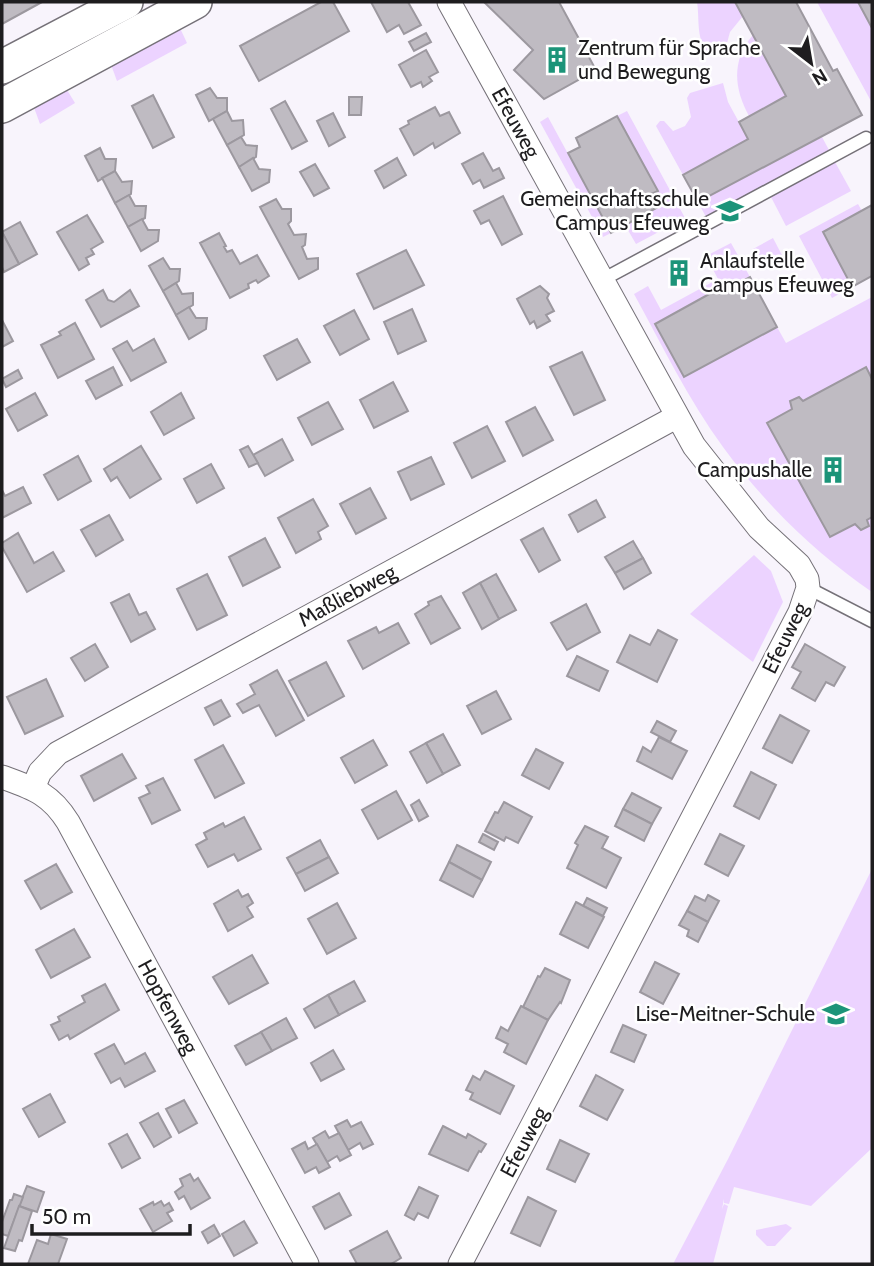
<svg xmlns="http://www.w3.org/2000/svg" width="874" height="1266" viewBox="0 0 874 1266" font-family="Cabin,sans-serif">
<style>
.green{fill:#ecd3ff}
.building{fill:#bfbbc2;stroke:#9c989f;stroke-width:2}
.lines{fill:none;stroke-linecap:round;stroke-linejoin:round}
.lane-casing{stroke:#757178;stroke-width:15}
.street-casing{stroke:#757178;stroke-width:25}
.secondary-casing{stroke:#757178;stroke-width:36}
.lane{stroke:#fff;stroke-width:12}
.street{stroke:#fff;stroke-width:23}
.secondary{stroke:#fff;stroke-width:33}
.labels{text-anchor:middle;stroke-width:5;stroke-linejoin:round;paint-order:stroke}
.poi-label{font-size:21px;fill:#1e1d1f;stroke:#fff;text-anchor:end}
.street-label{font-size:21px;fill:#1e1d1f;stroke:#fff}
</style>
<rect width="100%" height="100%" fill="#f8f4fc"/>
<g class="green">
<path d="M697,2H735L743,16L730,32L724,54L711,55C695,42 700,20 697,2Z"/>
<polygon points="817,2 858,2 872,28 872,103"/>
<polygon points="179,26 187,43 117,81 110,62"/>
<path d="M753,35L786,96L749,116C734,89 731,60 753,35Z"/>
<polygon points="723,83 728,102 748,139 683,175 656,126 660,121 664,121 673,131 685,126 691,117 687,98 690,93"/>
<polygon points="64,85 75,103 40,124 32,102"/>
<polygon points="627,111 685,218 636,244 625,225 658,207 651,194 657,191 617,116"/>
<polygon points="548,117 611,233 603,237 540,122"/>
<polygon points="822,137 829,150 706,217 698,202"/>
<polygon points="835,162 851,191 786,226 771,197"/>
<polygon points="858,204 862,211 823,232 852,287 832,298 799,236"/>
<polygon points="773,238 784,259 764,270 753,249"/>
<path d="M731,243L750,277L733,286L731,282L655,324L684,377L777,327L786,343L872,297V592C815,553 764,503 723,447C688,399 662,345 634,294L648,286L661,310L718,279L706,256Z"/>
<polygon points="754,555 771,571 783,602 753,662 690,614"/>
<polygon points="872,869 872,1148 811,1206 734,1187 729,1204 724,1203 724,1199 722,1209 724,1204 728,1206 713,1264 673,1264 728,1159"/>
<polygon points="786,1224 792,1228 775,1246 767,1246 756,1235 756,1230"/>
</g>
<g class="building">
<polygon points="2,2 42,2 2,24"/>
<polygon points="321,2 333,2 349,31 259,81 240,46"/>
<polygon points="371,2 408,2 421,25 404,34 399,25 387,32"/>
<polygon points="484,2 559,2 596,70 544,99 514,70 533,50"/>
<polygon points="735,2 796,2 833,71 837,69 862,115 698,202 683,175 748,139 739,122 786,96"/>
<polygon points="858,2 872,2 872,28"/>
<polygon points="426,33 431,42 414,51 409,42"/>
<polygon points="426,50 438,72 429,77 432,81 423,87 421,82 411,87 399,65"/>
<polygon points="210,88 217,98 227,98 227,111 209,121 196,95"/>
<polygon points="153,95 174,137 153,148 132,106"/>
<polygon points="349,97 362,97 361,115 349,115"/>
<polygon points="285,101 307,141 292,149 271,109"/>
<polygon points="435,107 440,116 449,112 460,133 435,148 433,143 414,155 400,129 409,124 408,121"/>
<polygon points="227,111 232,121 243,120 244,135 227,145 213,119"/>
<polygon points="333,113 345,137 329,146 317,121"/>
<polygon points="617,116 658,191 651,194 658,207 611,233 568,153 580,147 576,138"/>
<polygon points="241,137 246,145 257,146 256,157 239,167 227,145"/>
<polygon points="100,148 105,159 116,159 115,171 98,181 85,156"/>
<polygon points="483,153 493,171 499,168 504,178 484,188 480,180 473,184 462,164"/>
<polygon points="253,158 259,169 270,170 269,182 252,191 239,167"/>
<polygon points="397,158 406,175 384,188 375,171"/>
<polygon points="315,164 329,188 314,196 300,172"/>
<polygon points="115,171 122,182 132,181 131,194 115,203 102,178"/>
<polygon points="129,195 135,206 146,206 145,218 128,227 115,203"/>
<polygon points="503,196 522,234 502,245 489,220 481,224 474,211"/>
<polygon points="276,199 282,209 291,209 291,221 288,224 294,235 306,234 305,245 302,247 307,259 318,258 318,269 299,279 260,207"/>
<polygon points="872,205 872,276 852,287 823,232"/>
<polygon points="87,215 103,242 91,249 94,254 86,258 89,264 79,270 57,232"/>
<polygon points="142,219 148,230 159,230 158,241 141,251 128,227"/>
<polygon points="20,222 37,254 19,264 2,232"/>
<polygon points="2,232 19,264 4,272 2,267"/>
<polygon points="219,233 226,246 224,247 227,252 232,250 240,264 257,255 269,276 258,283 256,280 248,284 249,288 230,298 200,243"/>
<polygon points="406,250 424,285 374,309 357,274"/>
<polygon points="163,258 170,269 180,269 179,281 163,291 149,266"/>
<polygon points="750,277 777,327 684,377 655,324 731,282 733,286"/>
<polygon points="176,283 182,294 193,293 193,305 176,315 163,291"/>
<polygon points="540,286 549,294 547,298 554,311 546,315 550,321 537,328 534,321 530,324 517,299"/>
<polygon points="103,290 108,300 114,302 130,290 139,306 101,327 86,300"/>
<polygon points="189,307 196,318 207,318 206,329 189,339 176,315"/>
<polygon points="412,309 426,341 398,354 384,322"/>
<polygon points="354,310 369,339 340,355 324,326"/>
<polygon points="2,320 13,341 2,347"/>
<polygon points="75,323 94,359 58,378 41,345 61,335 59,332"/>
<polygon points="154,339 166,362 131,381 113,349 127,341 133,351"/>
<polygon points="297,339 310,362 277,380 264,356"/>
<polygon points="582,352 605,400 574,415 550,367"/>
<polygon points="113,367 122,385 96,399 86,381"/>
<polygon points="866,367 872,379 872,517 867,520 869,526 861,530 855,524 830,537 767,423 792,409 790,401 799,397 803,401"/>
<polygon points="18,370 22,378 6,387 2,379"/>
<polygon points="393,382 408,411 374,428 360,400"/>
<polygon points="35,393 47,415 18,431 6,409"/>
<polygon points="181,393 194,418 164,435 151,412"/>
<polygon points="328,402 343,429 312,445 298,418"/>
<polygon points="535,407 553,440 523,456 506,422"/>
<polygon points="487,426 505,461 472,478 454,443"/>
<polygon points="282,439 293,460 265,476 253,455"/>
<polygon points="141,446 161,479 130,498 117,477 111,481 104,469"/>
<polygon points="248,446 258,463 249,467 240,450"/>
<polygon points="78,456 91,481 58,500 44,475"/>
<polygon points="431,457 444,484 411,500 398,472"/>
<polygon points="211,464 224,488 197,503 184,479"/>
<polygon points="23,487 31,503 2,518 2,490 5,496"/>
<polygon points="370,488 386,518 356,534 340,504"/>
<polygon points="313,499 328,526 318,532 321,539 296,553 278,518"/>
<polygon points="596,500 605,517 578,532 569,515"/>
<polygon points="109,515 123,540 96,556 81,530"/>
<polygon points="543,528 560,560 539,572 521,540"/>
<polygon points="18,533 34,563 53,552 64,571 27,592 2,547 2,543"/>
<polygon points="265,538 280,567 243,586 229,557"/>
<polygon points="633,541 643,558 615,573 605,557"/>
<polygon points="643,558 651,573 624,589 615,573"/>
<polygon points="207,574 227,615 197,630 177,589"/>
<polygon points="496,574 516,610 499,619 480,583"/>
<polygon points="480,583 499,619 482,629 463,593"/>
<polygon points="129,594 139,615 146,612 155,629 131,642 111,603"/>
<polygon points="441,596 460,628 431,644 415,614 429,605 428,602"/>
<polygon points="586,604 600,632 567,650 551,623"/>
<polygon points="398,623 409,643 363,669 348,641 376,627 379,633"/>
<polygon points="658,630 677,640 657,682 617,662 630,635 650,645"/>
<polygon points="95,644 108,667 85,681 71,658"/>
<polygon points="805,644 845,667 834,686 826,682 815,701 792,688 801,672 792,667"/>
<polygon points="577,656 608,671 599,691 567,676"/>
<polygon points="326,662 344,696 308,716 289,681"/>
<polygon points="277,670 304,720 276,736 259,705 243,713 237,704 255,694 250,685"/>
<polygon points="46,679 63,716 25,734 7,697"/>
<polygon points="496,691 511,719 482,734 467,706"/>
<polygon points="221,700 230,716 214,725 205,708"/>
<polygon points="780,715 809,731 792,763 763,748"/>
<polygon points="657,721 676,731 670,742 651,732"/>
<polygon points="443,734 460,765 443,774 426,743"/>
<polygon points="659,737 687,751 672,779 637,761 643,747 651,752"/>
<polygon points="373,740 387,765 355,783 341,758"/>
<polygon points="426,743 443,774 427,783 410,752"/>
<polygon points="223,745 244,783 215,798 195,760"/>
<polygon points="536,749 563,763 549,789 522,775"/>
<polygon points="122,754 136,778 94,801 81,776"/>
<polygon points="751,772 776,785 759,819 734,806"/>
<polygon points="163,778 180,810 152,824 139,798 150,793 146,786"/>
<polygon points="396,791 412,820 378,839 362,810"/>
<polygon points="632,793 661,808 652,824 623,809"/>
<polygon points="419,800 428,816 419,821 411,805"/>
<polygon points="504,802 532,817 518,843 506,837 504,841 485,831 495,812 498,813"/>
<polygon points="623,809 652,824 644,841 615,826"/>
<polygon points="244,817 261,849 238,861 234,854 208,867 196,845 207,839 204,833 223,823 225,827"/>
<polygon points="585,826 608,837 602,848 621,858 606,888 567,868 578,845 575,843"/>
<polygon points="483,834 498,842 494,850 479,842"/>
<polygon points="720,834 744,846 728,876 705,864"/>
<polygon points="320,840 329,857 296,874 287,858"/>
<polygon points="457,845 491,862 482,880 449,862"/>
<polygon points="329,857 338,873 305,891 296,874"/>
<polygon points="449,862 482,880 473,897 440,880"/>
<polygon points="56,864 72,892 41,909 25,881"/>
<polygon points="238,890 242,897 248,894 253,903 247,907 253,917 228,931 214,904"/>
<polygon points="708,895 719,901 708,922 687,911 695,896 705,901"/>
<polygon points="587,898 607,908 603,916 583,906"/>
<polygon points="576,902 604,917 588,948 560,934"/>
<polygon points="337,903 356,938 327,954 308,919"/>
<polygon points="687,911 708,922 698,942 687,936 689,930 679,925"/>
<polygon points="74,929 90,957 51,978 36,950"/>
<polygon points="252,955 268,983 229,1004 213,977"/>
<polygon points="655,962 679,974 663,1004 640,992"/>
<polygon points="545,968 570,980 561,1003 560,1002 548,1020 523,1007 538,976 540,977"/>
<polygon points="354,981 365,1001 339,1015 328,995"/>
<polygon points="105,984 119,1010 70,1039 68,1035 59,1040 51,1025 60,1021 58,1017 85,1002 82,996"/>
<polygon points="328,995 339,1015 315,1028 304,1009"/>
<polygon points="521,1006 548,1020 526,1064 504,1052 508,1044 496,1038 501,1027 508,1031"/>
<polygon points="286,1018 297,1038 272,1051 261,1032"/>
<polygon points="623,1025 646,1035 634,1062 611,1052"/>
<polygon points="261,1032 272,1051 246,1065 235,1046"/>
<polygon points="114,1044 125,1064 145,1053 155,1071 125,1087 120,1078 111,1083 95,1054"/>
<polygon points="333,1050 344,1069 321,1081 311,1063"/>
<polygon points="485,1071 514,1086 500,1114 470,1099 473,1093 466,1090 473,1076 480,1080"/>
<polygon points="596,1075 623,1090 607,1120 580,1106"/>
<polygon points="50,1094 65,1122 39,1137 23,1109"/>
<polygon points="184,1100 197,1123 179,1133 166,1109"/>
<polygon points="158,1113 171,1137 154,1147 140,1123"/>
<polygon points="347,1120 351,1127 361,1122 373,1144 363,1149 360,1143 348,1150 335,1126"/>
<polygon points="443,1126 466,1138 468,1134 486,1144 481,1152 479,1151 468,1171 429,1154"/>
<polygon points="325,1131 329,1138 339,1133 351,1155 340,1161 337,1156 327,1162 313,1138"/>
<polygon points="127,1134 140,1158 122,1168 109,1144"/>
<polygon points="560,1140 589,1154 575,1182 547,1169"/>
<polygon points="305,1142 308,1149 317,1144 330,1167 319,1173 316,1167 305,1173 292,1149"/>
<polygon points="190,1174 194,1181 198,1178 210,1198 191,1209 184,1196 179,1199 175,1192 183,1186 180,1179"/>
<polygon points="27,1186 44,1192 37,1212 19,1206"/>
<polygon points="419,1187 438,1196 428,1218 418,1213 414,1220 405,1215"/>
<polygon points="339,1193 351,1215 325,1229 313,1207"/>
<polygon points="14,1194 23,1197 8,1236 2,1234 2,1222 10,1200 12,1200"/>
<polygon points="528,1197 556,1211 540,1246 511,1233"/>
<polygon points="161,1201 164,1206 169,1203 173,1210 167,1213 172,1221 153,1232 140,1209 153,1202 154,1205"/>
<polygon points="19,1206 32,1211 22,1241 19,1240 15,1251 4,1248"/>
<polygon points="244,1221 257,1243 234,1256 222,1234"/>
<polygon points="214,1225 220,1236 208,1243 202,1232"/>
<polygon points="387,1231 401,1258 391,1264 357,1264 350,1251"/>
<polygon points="51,1234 67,1239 58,1264 28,1264 37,1240 48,1244"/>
</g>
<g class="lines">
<defs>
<g id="lane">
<polyline points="602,280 866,138"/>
<polyline points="808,588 872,621"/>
</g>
<g id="street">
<path id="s1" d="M449,2L694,446L759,528L799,565L807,579L808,588L800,612L460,1264"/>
<path id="s2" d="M2,777C32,788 50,793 68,822L307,1264"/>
<path id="s3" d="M33,788L40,772L58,753L676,417"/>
</g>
<g id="secondary">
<polyline points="2,67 126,2"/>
<polyline points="2,106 195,2"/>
</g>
</defs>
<use href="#lane" class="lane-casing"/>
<use href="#street" class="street-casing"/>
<use href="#secondary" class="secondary-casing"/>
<use href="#lane" class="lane"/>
<use href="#street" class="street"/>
<use href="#secondary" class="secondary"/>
</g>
<defs>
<symbol id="building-bare" viewBox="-9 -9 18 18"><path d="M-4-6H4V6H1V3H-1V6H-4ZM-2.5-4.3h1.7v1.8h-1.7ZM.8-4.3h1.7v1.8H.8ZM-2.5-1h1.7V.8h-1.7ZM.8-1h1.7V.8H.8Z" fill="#1c9479" stroke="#fff" stroke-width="2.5" paint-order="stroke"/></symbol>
<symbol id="school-bare" viewBox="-9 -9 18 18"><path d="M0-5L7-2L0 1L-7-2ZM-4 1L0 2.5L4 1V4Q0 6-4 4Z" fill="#1c9479" stroke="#fff" stroke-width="2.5" paint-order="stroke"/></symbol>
</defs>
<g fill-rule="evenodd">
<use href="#building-bare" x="538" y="41" width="38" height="38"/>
<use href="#school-bare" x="711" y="192" width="38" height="38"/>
<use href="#building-bare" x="660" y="254" width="38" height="38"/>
<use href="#building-bare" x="814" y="451" width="38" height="38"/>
<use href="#school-bare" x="817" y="995" width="38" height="38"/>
</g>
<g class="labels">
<g class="poi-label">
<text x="578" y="55" text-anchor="start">Zentrum für Sprache<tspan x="578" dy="24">und Bewegung</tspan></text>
<text x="709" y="206">Gemeinschaftsschule<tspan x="709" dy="24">Campus Efeuweg</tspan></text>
<text x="700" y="268" text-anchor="start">Anlaufstelle<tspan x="700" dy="24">Campus Efeuweg</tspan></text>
<text x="812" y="477">Campushalle</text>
<text x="815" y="1021">Lise-Meitner-Schule</text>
</g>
<g class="street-label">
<text dy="7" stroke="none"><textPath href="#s1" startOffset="138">Efeuweg</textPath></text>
<text dy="7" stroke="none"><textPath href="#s3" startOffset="373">Maßliebweg</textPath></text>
<text transform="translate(785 638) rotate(-64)" y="7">Efeuweg</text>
<text dy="7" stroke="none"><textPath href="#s2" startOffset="292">Hopfenweg</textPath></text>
<text transform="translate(524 1142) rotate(-62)" y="7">Efeuweg</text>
</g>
</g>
<rect width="874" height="1266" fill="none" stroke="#1e1d1f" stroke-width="7"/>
<g transform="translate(811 63) rotate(149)" stroke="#ffffff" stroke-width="5" paint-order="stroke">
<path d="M0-5L12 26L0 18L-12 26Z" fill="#1e1d1f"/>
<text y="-10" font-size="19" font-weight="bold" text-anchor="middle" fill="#1e1d1f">N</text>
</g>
<path d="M32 1224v10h158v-10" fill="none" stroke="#1e1d1f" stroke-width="3.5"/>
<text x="42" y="1224" font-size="21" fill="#1e1d1f" stroke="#ffffff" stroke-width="5" paint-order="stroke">50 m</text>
</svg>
